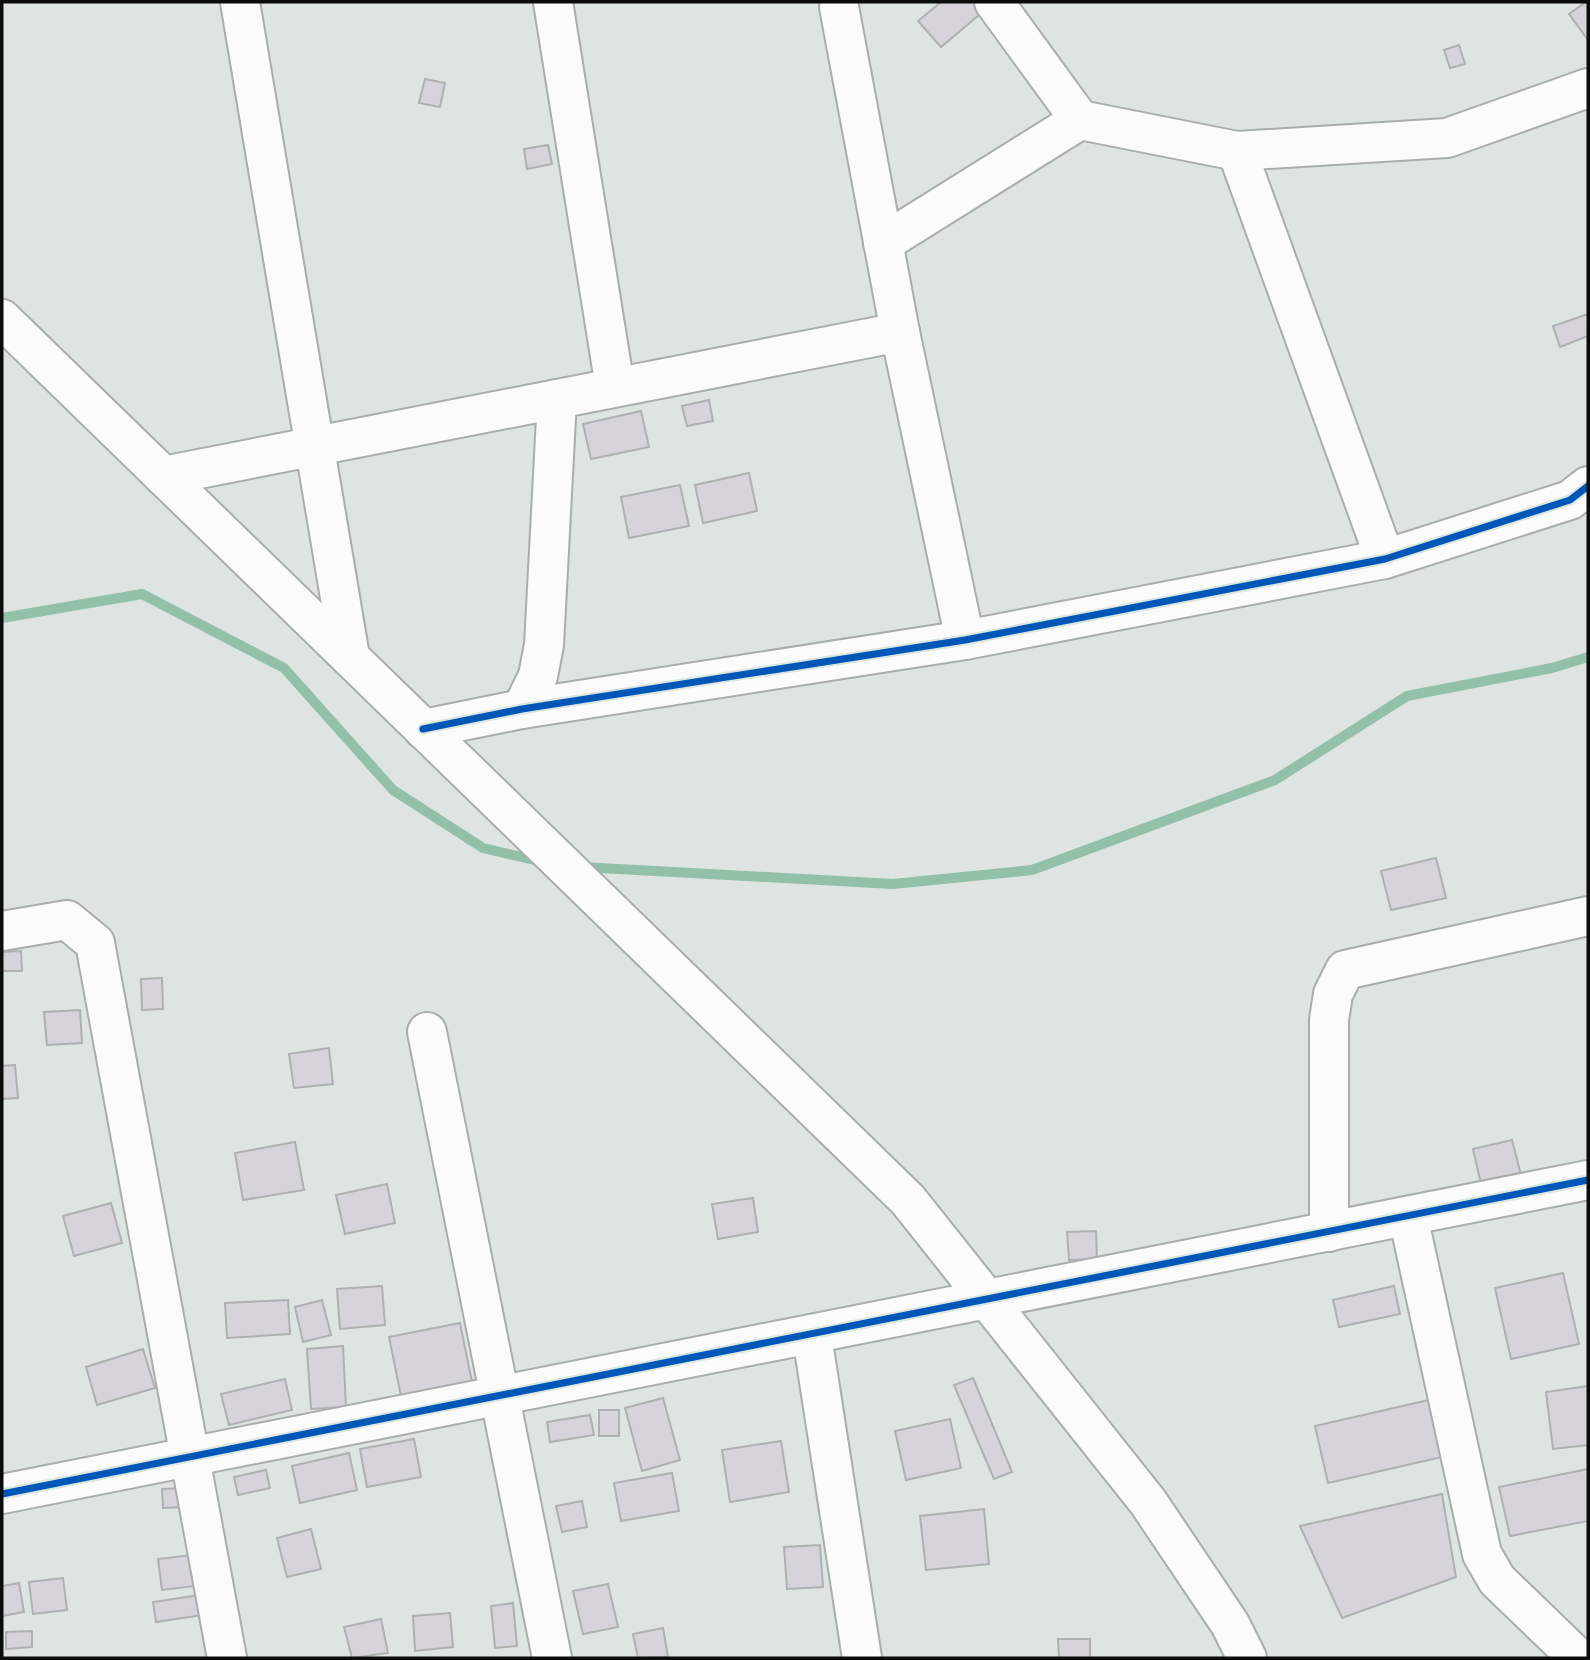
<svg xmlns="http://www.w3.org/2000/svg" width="1590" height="1660" viewBox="0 0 1590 1660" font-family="Cabin,sans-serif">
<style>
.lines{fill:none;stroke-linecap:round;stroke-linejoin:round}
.stream{stroke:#92c0a8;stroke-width:10}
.building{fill:#d6d3da;stroke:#afb1b1;stroke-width:2}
.minor-casing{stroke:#a9adab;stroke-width:42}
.major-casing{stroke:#a9adab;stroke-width:42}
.minor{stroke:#fafbfa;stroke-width:38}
.major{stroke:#fafbfa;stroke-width:38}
.cycleway-casing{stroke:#dce6e0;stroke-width:11}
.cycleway{stroke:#0057b8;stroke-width:7}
</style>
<rect width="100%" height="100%" fill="#dee4e1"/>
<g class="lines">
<g class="stream">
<polyline points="2,618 142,594 284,668 393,790 483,848 539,861"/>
<polyline points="582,867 893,884 1032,870 1275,780 1407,696 1552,668 1588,657"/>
</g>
</g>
<g class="building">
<polygon points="941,2 978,2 985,10 941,47 918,21"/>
<polygon points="1586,2 1588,2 1588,40 1569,14"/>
<polygon points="1459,45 1465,64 1450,68 1444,50"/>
<polygon points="425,79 445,83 440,107 419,103"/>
<polygon points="548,145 552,164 527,169 524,149"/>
<polygon points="1588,314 1588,336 1560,347 1553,326"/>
<polygon points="709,400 713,421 687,426 682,406"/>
<polygon points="641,411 649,447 591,459 583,424"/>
<polygon points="749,473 757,511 703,523 695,485"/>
<polygon points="680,485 689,526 629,538 621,497"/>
<polygon points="1436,858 1446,898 1391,910 1381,871"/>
<polygon points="21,951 22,971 2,971 2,952"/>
<polygon points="162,978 163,1009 142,1010 141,979"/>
<polygon points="80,1010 82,1043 47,1045 44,1012"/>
<polygon points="329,1048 333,1084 294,1088 289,1054"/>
<polygon points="15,1065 18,1098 2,1099 2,1066"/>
<polygon points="1512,1140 1521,1175 1481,1184 1473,1149"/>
<polygon points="295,1142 304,1190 243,1200 235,1153"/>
<polygon points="387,1184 395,1223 345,1234 336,1195"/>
<polygon points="753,1198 758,1232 718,1239 712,1204"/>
<polygon points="111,1203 122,1243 74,1256 63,1216"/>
<polygon points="1096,1231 1097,1259 1069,1260 1067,1232"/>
<polygon points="1563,1273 1579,1344 1511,1359 1495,1288"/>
<polygon points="382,1286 385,1325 340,1329 337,1289"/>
<polygon points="1394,1286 1400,1314 1339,1327 1333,1300"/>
<polygon points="288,1300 290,1334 227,1338 225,1303"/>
<polygon points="322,1300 331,1335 303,1342 295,1307"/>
<polygon points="460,1323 472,1382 401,1396 389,1337"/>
<polygon points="343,1346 346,1407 311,1409 307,1349"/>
<polygon points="143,1349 155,1388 97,1405 86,1367"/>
<polygon points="973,1378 1012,1472 994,1479 954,1385"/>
<polygon points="285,1379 292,1410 229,1425 221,1394"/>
<polygon points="1588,1386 1588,1445 1553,1449 1546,1392"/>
<polygon points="663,1398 680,1460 642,1471 625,1408"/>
<polygon points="1429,1400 1442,1457 1328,1483 1315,1426"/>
<rect x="599" y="1410" width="20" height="26"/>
<polygon points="590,1415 594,1435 550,1442 547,1422"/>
<polygon points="950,1419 961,1468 906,1480 895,1431"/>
<polygon points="414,1439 421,1477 367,1487 360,1449"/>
<polygon points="781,1441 789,1492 730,1502 722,1450"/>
<polygon points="349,1453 357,1490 300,1503 292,1466"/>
<polygon points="1588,1469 1588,1521 1510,1536 1499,1487"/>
<polygon points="266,1470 270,1488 238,1495 234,1477"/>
<polygon points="672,1473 679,1511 621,1521 614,1483"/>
<polygon points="183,1488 184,1507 163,1508 162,1489"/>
<polygon points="1442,1494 1456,1577 1342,1618 1300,1526"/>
<polygon points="582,1501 587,1527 562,1532 556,1506"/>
<polygon points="984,1509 989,1564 926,1570 920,1516"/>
<polygon points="311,1529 321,1569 287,1577 277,1538"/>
<polygon points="820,1545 823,1587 787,1589 784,1547"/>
<polygon points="200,1554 204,1585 162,1590 158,1559"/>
<polygon points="63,1578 67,1610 33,1614 29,1582"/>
<polygon points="19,1583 24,1612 2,1616 2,1586"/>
<polygon points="608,1584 618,1627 583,1634 573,1591"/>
<polygon points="200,1595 203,1615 156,1622 153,1602"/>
<polygon points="513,1603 517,1646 495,1648 491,1606"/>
<polygon points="450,1613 453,1647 415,1651 413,1616"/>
<polygon points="381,1619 388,1653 352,1658 344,1627"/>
<polygon points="663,1628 668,1657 638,1658 633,1634"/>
<polygon points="32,1631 32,1647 6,1649 6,1632"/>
<polygon points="1058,1639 1090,1639 1090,1658 1059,1658"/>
</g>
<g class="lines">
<defs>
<g id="minor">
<polyline points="240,2 350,657"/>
<polyline points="553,2 615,387"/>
<polyline points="994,2 1080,120 1237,151 1447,138 1588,88"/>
<polyline points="839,7 900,332 965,640"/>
<polyline points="1237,151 1385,559"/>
<polyline points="883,243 1080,120"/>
<polyline points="163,476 900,332"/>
<polyline points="522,709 538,676 544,645 557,399"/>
<polyline points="423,729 522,709 965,640 1385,559 1570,500 1588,486"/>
<polyline points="2,931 67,920 95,943 227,1658"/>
<polyline points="427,1032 552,1658"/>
<polyline points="1408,1216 1482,1554 1497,1580 1578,1658"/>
<polyline points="1329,1232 1329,1020 1333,994 1345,970 1588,916"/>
<polyline points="812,1336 862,1658"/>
<polyline points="2,1494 1588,1180"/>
</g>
<polyline id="major" points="2,319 908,1200 1148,1502 1230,1624 1247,1658"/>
</defs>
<use href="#minor" class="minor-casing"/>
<use href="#major" class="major-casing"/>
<use href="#minor" class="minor"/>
<use href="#major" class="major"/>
<defs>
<g id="cycleway">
<polyline points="423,729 522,709 965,640 1385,559 1570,500 1588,486"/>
<polyline points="2,1494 1588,1180"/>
</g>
</defs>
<use href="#cycleway" class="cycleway-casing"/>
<use href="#cycleway" class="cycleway"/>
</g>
<rect width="1590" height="1660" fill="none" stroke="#0a0d0b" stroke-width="7"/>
</svg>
